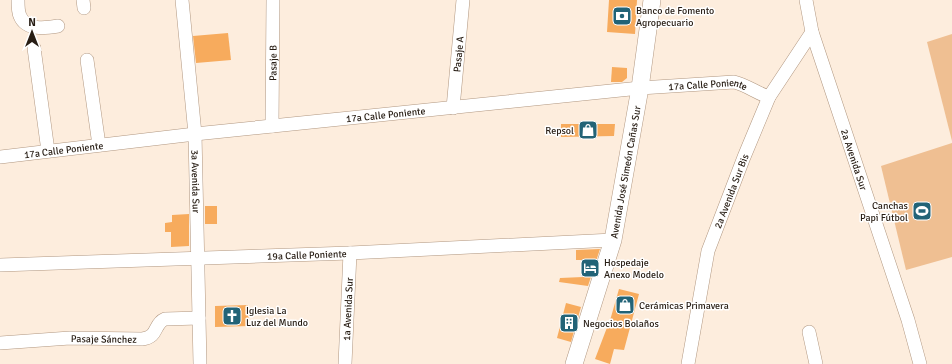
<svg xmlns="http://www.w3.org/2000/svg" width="952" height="364" viewBox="0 0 952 364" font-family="Signika,sans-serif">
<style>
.green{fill:#efbf92}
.building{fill:#f7ab5d}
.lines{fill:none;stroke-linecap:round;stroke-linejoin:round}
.minor-casing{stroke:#b19780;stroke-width:14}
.major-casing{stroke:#b19780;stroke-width:18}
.minor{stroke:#fff;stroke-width:13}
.major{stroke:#fff;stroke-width:17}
.labels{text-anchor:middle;stroke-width:3;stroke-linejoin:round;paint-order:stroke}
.poi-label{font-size:10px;fill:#271d14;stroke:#fff;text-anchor:start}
.street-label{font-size:10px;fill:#271d14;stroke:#fff}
</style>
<rect width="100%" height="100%" fill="#fdeddd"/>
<g class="green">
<polygon points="952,34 952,141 927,42"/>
<polygon points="952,143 952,257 906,270 881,166"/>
</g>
<g class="building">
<polygon points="609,0 637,0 635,34 607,32"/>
<polygon points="228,33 231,60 196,63 193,36"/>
<polygon points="612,67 627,68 627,78 622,82 611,82"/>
<polygon points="561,124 615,124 614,136 561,137"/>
<rect x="205" y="206" width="12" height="18"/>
<polygon points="189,214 189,246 171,247 171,232 165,232 165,223 172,222 172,215"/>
<polygon points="600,249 588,286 559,282 560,278 583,277 586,260 576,260 576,250"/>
<polygon points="619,289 639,294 624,350 614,349 610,364 595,359 611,317"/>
<polygon points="566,303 581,307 571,342 557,338"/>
<polygon points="248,305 249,326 215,327 215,306"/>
</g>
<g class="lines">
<defs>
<g id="minor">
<path d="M18,0C18,5 18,12 20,16C26,31 46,28 58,26"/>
<polyline points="83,0 84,8"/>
<path id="s1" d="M182,0L195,134L200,364"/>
<path id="s2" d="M806,0L812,32L908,320L920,364"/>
<polyline points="34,48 48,151"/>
<polyline points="87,60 99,145"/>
<path id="s3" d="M453,108L463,0"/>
<path id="s4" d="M272,126L273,0"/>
<path id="s5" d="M0,157L195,134L640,88L734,82C747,85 756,93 769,97"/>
<path id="s6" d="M0,265L350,253L613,240"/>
<polyline points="809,332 816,364"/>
<path id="s7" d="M0,343L70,338L142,339C159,337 153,324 165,319L199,318"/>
<path id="s8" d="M345,364L350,253"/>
<path id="s9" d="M688,364L708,251L744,157L769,97L812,32"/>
</g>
<g id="major">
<path id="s10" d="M574,364L613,240L640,88L652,0"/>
</g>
</defs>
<use href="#minor" class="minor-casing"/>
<use href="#major" class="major-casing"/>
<use href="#minor" class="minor"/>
<use href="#major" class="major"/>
</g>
<defs>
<symbol id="bank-square" viewBox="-11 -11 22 22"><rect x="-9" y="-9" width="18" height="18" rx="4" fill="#226377" stroke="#fff"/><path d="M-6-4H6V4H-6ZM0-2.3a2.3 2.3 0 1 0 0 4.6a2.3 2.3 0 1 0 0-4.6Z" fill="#fff"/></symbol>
<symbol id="shop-square" viewBox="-11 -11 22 22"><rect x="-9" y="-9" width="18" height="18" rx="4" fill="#226377" stroke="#fff"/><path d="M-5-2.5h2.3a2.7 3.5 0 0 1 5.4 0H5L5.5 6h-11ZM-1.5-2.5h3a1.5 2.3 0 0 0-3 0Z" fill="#fff"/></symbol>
<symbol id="stadium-square" viewBox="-11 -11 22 22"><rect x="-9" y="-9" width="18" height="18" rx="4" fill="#226377" stroke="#fff"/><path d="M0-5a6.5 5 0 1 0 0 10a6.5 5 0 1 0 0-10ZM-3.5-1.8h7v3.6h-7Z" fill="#fff"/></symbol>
<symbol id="hotel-square" viewBox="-11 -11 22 22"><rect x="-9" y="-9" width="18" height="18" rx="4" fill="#226377" stroke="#fff"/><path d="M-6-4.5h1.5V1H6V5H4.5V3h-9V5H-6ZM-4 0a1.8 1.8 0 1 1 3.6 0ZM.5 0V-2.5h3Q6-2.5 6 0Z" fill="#fff"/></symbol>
<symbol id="church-square" viewBox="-11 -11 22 22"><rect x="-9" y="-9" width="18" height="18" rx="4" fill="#226377" stroke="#fff"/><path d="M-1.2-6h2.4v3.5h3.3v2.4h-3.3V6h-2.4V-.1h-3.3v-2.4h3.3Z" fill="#fff"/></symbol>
<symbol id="building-square" viewBox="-11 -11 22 22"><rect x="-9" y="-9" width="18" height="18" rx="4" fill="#226377" stroke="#fff"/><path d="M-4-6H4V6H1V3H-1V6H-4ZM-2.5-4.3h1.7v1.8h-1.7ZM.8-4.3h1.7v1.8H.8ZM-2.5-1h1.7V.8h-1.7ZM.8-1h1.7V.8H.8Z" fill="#fff"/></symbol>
</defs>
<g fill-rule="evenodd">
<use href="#bank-square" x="611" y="5" width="22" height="22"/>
<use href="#shop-square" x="577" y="119" width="22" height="22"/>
<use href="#stadium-square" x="911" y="200" width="22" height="22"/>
<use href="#hotel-square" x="579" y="257" width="22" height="22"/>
<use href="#shop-square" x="614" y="294" width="22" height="22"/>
<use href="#church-square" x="221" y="305" width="22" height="22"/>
<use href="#building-square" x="558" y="312" width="22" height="22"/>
</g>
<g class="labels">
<g class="poi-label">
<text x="636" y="14">Banco de Fomento<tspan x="636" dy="12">Agropecuario</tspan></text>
<text x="574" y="134" text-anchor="end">Repsol</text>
<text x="908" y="209" text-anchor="end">Canchas<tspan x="908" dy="12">Papi Fútbol</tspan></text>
<text x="604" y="266">Hospedaje<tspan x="604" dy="12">Anexo Modelo</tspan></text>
<text x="639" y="309">Cerámicas Primavera</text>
<text x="246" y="314">Iglesia La<tspan x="246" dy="12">Luz del Mundo</tspan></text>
<text x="583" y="327">Negocios Bolaños</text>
</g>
<g class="street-label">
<text dy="4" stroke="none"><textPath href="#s3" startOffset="54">Pasaje A</textPath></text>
<text dy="4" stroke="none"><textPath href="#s4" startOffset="63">Pasaje B</textPath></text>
<text dy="4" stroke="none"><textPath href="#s5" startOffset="712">17a Calle Poniente</textPath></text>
<text dy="4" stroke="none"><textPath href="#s5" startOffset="388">17a Calle Poniente</textPath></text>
<text dy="4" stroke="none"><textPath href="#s5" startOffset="64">17a Calle Poniente</textPath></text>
<text dy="4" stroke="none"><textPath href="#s2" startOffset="167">2a Avenida Sur</textPath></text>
<text dy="4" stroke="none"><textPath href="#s10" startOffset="199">Avenida José Simeón Cañas Sur</textPath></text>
<text dy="4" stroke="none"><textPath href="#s1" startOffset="182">3a Avenida Sur</textPath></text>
<text dy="4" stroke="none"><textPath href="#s9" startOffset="179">2a Avenida Sur Bis</textPath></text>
<text dy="4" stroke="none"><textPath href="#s6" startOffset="307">19a Calle Poniente</textPath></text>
<text dy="4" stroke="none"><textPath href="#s8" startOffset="55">1a Avenida Sur</textPath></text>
<text dy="4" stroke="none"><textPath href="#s7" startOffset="104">Pasaje Sánchez</textPath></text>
</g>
</g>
<g transform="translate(32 32)" stroke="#ffffff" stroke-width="3" paint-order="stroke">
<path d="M0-3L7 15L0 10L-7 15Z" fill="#271d14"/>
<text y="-6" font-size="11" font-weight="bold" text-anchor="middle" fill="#271d14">N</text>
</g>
</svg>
